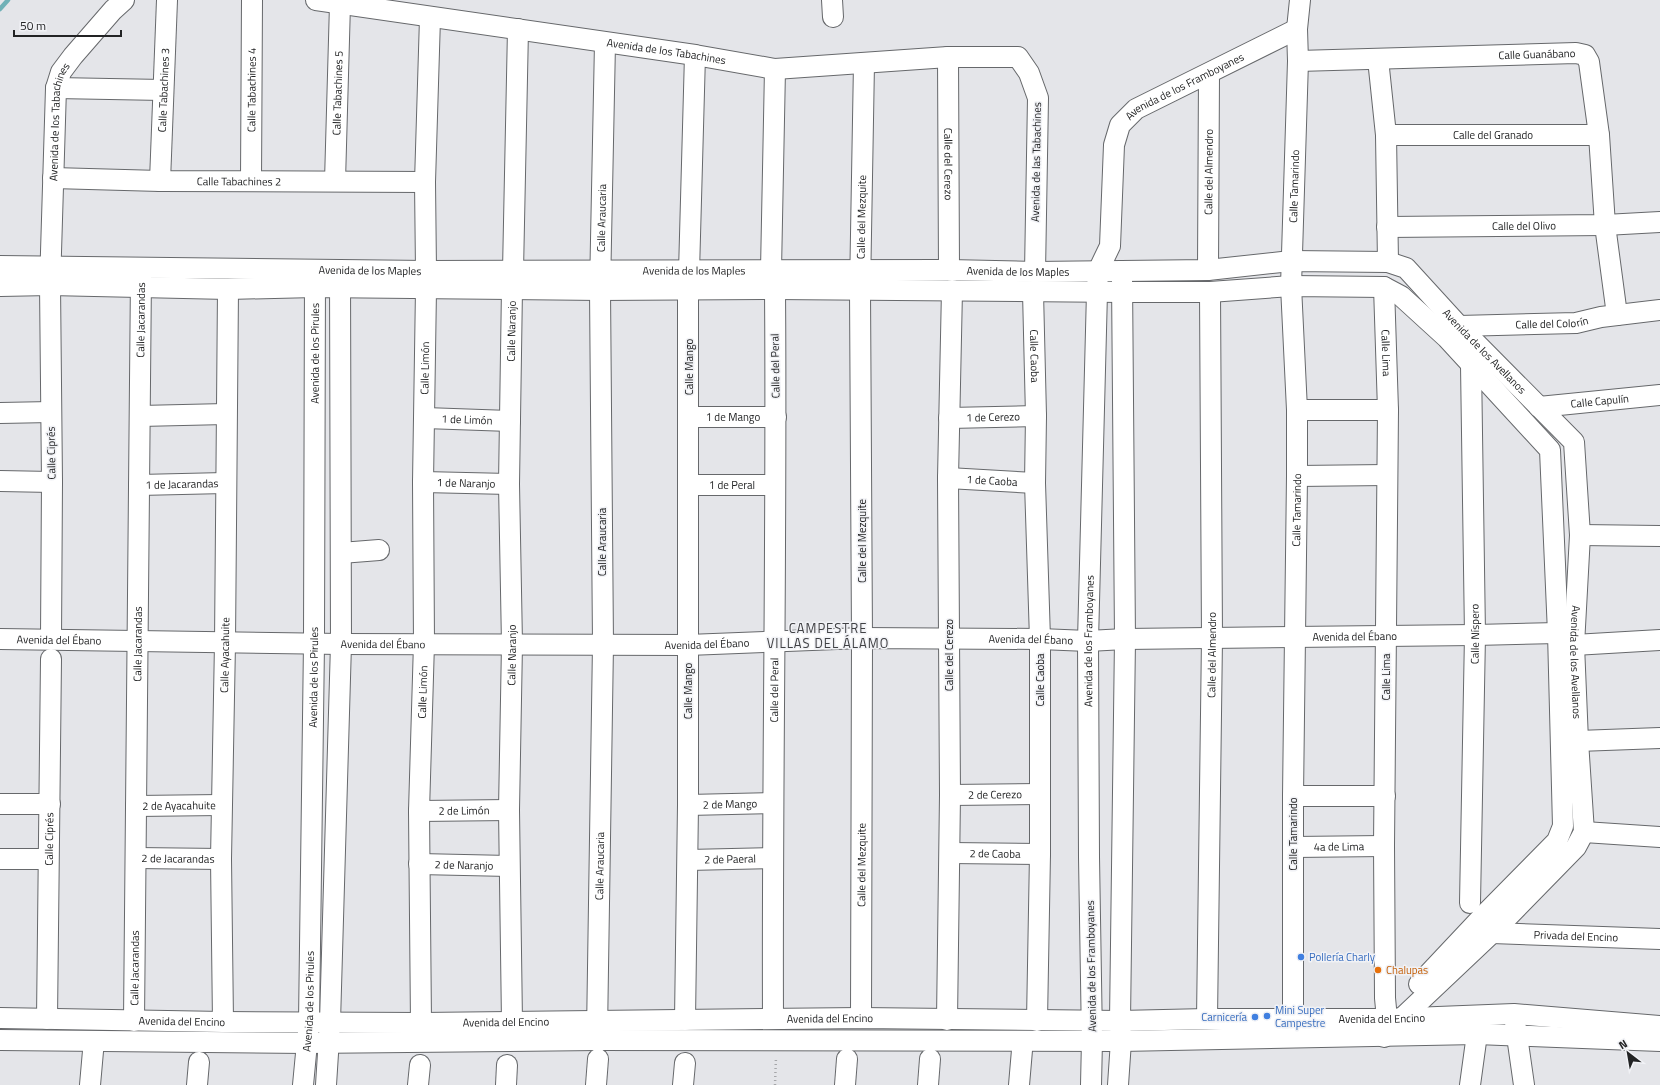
<svg xmlns="http://www.w3.org/2000/svg" width="1660" height="1085" viewBox="0 0 1660 1085" font-family="'Titillium Web',sans-serif">
<style>
.lines{fill:none;stroke-linecap:round;stroke-linejoin:round}
.stream{stroke:#70b1b7;stroke-width:4.5}
.minor-casing{stroke:#66686b;stroke-width:22}
.path{stroke:#a5a6a9;stroke-width:2.5;stroke-dasharray:1 3;stroke-linecap:butt}
.minor{stroke:#fff;stroke-width:20}
.shop-dot{fill:#3f7fe0;stroke:#f1f2f6;stroke-width:1.5}
.food-dot{fill:#e8710a;stroke:#f1f2f6;stroke-width:1.5}
.labels{text-anchor:middle;stroke-width:3;stroke-linejoin:round;paint-order:stroke}
.street-label{font-size:11px;fill:#222324;stroke:#f1f2f6}
.shop-label{font-size:11px;fill:#366cbe;stroke:#f1f2f6;text-anchor:start}
.food-label{font-size:11px;fill:#c56008;stroke:#f1f2f6;text-anchor:start}
.quarter-label{font-size:13px;letter-spacing:1px;fill:#404144;stroke:#f1f2f6}
</style>
<rect width="100%" height="100%" fill="#e4e5e9"/>
<g class="lines">
<polyline class="stream" points="0,9 8,0"/>
<defs>
<g id="minor">
<path id="s1" d="M316,0L695,55L775,69L948,57H1018L1029,73L1038,98L1035,272"/>
<polyline points="832,0 833,17"/>
<path id="s2" d="M948,57L949,270"/>
<polyline points="1378,59 1386,135 1388,262"/>
<path id="s3" d="M1298,61L1576,53L1585,55L1589,62L1599,135L1605,225L1617,315"/>
<polyline points="56,88 163,90"/>
<path id="s4" d="M1386,135H1599"/>
<path id="s5" d="M53,178L160,181L425,182"/>
<path id="s6" d="M251,180L252,0"/>
<path id="s7" d="M160,181L167,0"/>
<path id="s8" d="M335,181L340,4"/>
<path id="s9" d="M1387,227L1605,225L1660,222"/>
<path id="s10" d="M0,266L426,271L949,270L1035,272L1208,270L1291,261L1388,262L1406,268L1459,326L1574,442L1580,535L1574,645L1578,741L1584,832L1576,847L1492,933L1402,1018L1384,1037"/>
<polyline points="771,270 775,69"/>
<path id="s11" d="M1208,270L1209,74"/>
<polyline points="426,271 425,182 430,18"/>
<polyline points="513,271 518,29"/>
<polyline points="689,272 695,55"/>
<polyline points="0,286 50,285 228,289 315,287 600,290 775,289 1123,292 1210,292 1291,286 1384,287 1401,296 1447,338 1550,450 1558,633 1563,826 1557,841 1482,917 1419,984"/>
<path id="s12" d="M1384,287L1388,410L1384,846L1385,998L1387,1019"/>
<path id="s13" d="M1033,292L1036,416L1035,483L1040,639V854L1037,1021"/>
<path id="s14" d="M1454,331L1459,326L1576,323L1601,317L1660,310"/>
<path id="s15" d="M1539,407L1660,395"/>
<polyline points="1297,410 1388,410"/>
<polyline points="0,413 51,412"/>
<polyline points="140,416 226,414"/>
<path id="s16" d="M689,417H776"/>
<path id="s17" d="M425,418L510,421"/>
<path id="s18" d="M949,418L1036,416"/>
<polyline points="1297,476 1387,475"/>
<path id="s19" d="M948,478L1035,483"/>
<polyline points="0,481 52,482"/>
<path id="s20" d="M423,482L509,484"/>
<path id="s21" d="M139,485L225,483"/>
<path id="s22" d="M689,485H775"/>
<polyline points="1580,535 1660,536"/>
<polyline points="341,553 379,550"/>
<path id="s23" d="M0,639L341,644L688,645L862,638L1040,639L1088,641L1125,639L1475,635L1558,633"/>
<path id="s24" d="M51,639L52,482L50,285L56,88L61,72L73,56L113,10L124,0"/>
<polyline points="1574,645 1660,640"/>
<polyline points="1578,741 1660,738"/>
<path id="s25" d="M950,795L1040,794"/>
<polyline points="1293,796 1385,796"/>
<polyline points="0,804 50,804"/>
<path id="s26" d="M688,805L773,803"/>
<path id="s27" d="M136,806L221,805"/>
<path id="s28" d="M419,811L509,810"/>
<polyline points="1584,832 1660,837"/>
<path id="s29" d="M1294,847L1384,846"/>
<path id="s30" d="M950,853L1040,854"/>
<path id="s31" d="M136,858L221,859"/>
<polyline points="0,859 48,859"/>
<path id="s32" d="M688,860L772,858"/>
<path id="s33" d="M419,864L509,866"/>
<path id="s34" d="M1470,903L1475,635L1471,365"/>
<path id="s35" d="M1492,933L1660,939"/>
<path id="s36" d="M0,1018L223,1022L421,1023L861,1018L1120,1021L1207,1019H1387L1514,1014L1660,1026"/>
<path id="s37" d="M861,1018L862,638L860,291L864,63"/>
<path id="s38" d="M47,1019L51,659"/>
<path id="s39" d="M773,1019C772,776 777,533 775,289"/>
<path id="s40" d="M1207,1019L1212,638L1210,292"/>
<path id="s41" d="M1293,1019V796L1297,476V410L1291,286L1298,61L1297,29L1300,0"/>
<polyline points="685,1020 688,805 688,290"/>
<polyline points="947,1020 950,795 948,478 952,290"/>
<path id="s42" d="M134,1021L141,275"/>
<path id="s43" d="M223,1022L221,859L225,643L228,289"/>
<path id="s44" d="M512,1022L509,810L512,644L509,484L512,288"/>
<polyline points="1515,1022 1524,1085"/>
<path id="s45" d="M421,1023L419,811L424,643L423,482L426,289"/>
<path id="s46" d="M597,1033L603,644L600,290L605,43"/>
<polyline points="0,1040 307,1043 597,1040 1121,1041 1477,1034 1660,1041"/>
<polyline points="90,1085 93,1051"/>
<polyline points="197,1085 199,1062"/>
<path id="s47" d="M303,1085L309,1022L314,643L315,273"/>
<polyline points="326,1085 330,1022 341,644 340,274"/>
<polyline points="418,1085 420,1065"/>
<polyline points="506,1085 507,1065"/>
<polyline points="596,1085 598,1059"/>
<polyline points="683,1085 685,1063"/>
<polyline points="845,1085 847,1059"/>
<polyline points="928,1085 930,1059"/>
<polyline points="1019,1085 1022,1050"/>
<path id="s48" d="M1091,1085L1092,1040L1089,857L1088,641L1097,292L1098,271L1110,246L1114,145L1120,125L1136,109L1297,29"/>
<polyline points="1118,1085 1121,1041 1120,1021 1125,639 1122,279"/>
<polyline points="1470,1085 1477,1034"/>
</g>
</defs>
<use href="#minor" class="minor-casing"/>
<polyline class="path" points="775,1085 776,1057"/>
<use href="#minor" class="minor"/>
</g>
<g class="shop-dot">
<circle cx="1301" cy="957" r="4"/>
<circle cx="1267" cy="1016" r="4"/>
<circle cx="1255" cy="1017" r="4"/>
</g>
<circle class="food-dot" cx="1378" cy="970" r="4"/>
<g class="labels">
<g class="street-label">
<text dy="4" stroke="none"><textPath href="#s1" startOffset="354">Avenida de los Tabachines</textPath></text>
<text dy="4" stroke="none"><textPath href="#s3" startOffset="239">Calle Guanábano</textPath></text>
<text dy="4" stroke="none"><textPath href="#s48" startOffset="1040">Avenida de los Framboyanes</textPath></text>
<text dy="4" stroke="none"><textPath href="#s7" startOffset="91">Calle Tabachines 3</textPath></text>
<text dy="4" stroke="none"><textPath href="#s6" startOffset="90">Calle Tabachines 4</textPath></text>
<text dy="4" stroke="none"><textPath href="#s8" startOffset="88">Calle Tabachines 5</textPath></text>
<text dy="4" stroke="none"><textPath href="#s24" startOffset="518">Avenida de los Tabachines</textPath></text>
<text dy="4" stroke="none"><textPath href="#s4" startOffset="107">Calle del Granado</textPath></text>
<text transform="translate(1036 162) rotate(-89)" y="4">Avenida de las Tabachines</text>
<text dy="4" stroke="none"><textPath href="#s2" startOffset="107">Calle del Cerezo</textPath></text>
<text dy="4" stroke="none"><textPath href="#s11" startOffset="98">Calle del Almendro</textPath></text>
<text dy="4" stroke="none"><textPath href="#s5" startOffset="186">Calle Tabachines 2</textPath></text>
<text dy="4" stroke="none"><textPath href="#s41" startOffset="833">Calle Tamarindo</textPath></text>
<text dy="4" stroke="none"><textPath href="#s37" startOffset="801">Calle del Mezquite</textPath></text>
<text dy="4" stroke="none"><textPath href="#s46" startOffset="815">Calle Araucaria</textPath></text>
<text dy="4" stroke="none"><textPath href="#s9" startOffset="137">Calle del Olivo</textPath></text>
<text dy="4" stroke="none"><textPath href="#s10" startOffset="370">Avenida de los Maples</textPath></text>
<text dy="4" stroke="none"><textPath href="#s10" startOffset="694">Avenida de los Maples</textPath></text>
<text dy="4" stroke="none"><textPath href="#s10" startOffset="1018">Avenida de los Maples</textPath></text>
<text dy="4" stroke="none"><textPath href="#s42" startOffset="701">Calle Jacarandas</textPath></text>
<text dy="4" stroke="none"><textPath href="#s14" startOffset="100">Calle del Colorín</textPath></text>
<text dy="4" stroke="none"><textPath href="#s44" startOffset="691">Calle Naranjo</textPath></text>
<text dy="4" stroke="none"><textPath href="#s10" startOffset="1522">Avenida de los Avellanos</textPath></text>
<text dy="4" stroke="none"><textPath href="#s47" startOffset="732">Avenida de los Pirules</textPath></text>
<text dy="4" stroke="none"><textPath href="#s12" startOffset="66">Calle Lima</textPath></text>
<text dy="4" stroke="none"><textPath href="#s13" startOffset="64">Calle Caoba</textPath></text>
<text transform="translate(775 366) rotate(-91)" y="4">Calle del Peral</text>
<text transform="translate(689 367) rotate(-90)" y="4">Calle Mango</text>
<text dy="4" stroke="none"><textPath href="#s45" startOffset="655">Calle Limón</textPath></text>
<text dy="4" stroke="none"><textPath href="#s15" startOffset="61">Calle Capulín</textPath></text>
<text dy="4" stroke="none"><textPath href="#s16" startOffset="44">1 de Mango</textPath></text>
<text dy="4" stroke="none"><textPath href="#s18" startOffset="44">1 de Cerezo</textPath></text>
<text dy="4" stroke="none"><textPath href="#s17" startOffset="42">1 de Limón</textPath></text>
<text transform="translate(51 453) rotate(-91)" y="4">Calle Ciprés</text>
<text dy="4" stroke="none"><textPath href="#s19" startOffset="44">1 de Caoba</textPath></text>
<text dy="4" stroke="none"><textPath href="#s20" startOffset="43">1 de Naranjo</textPath></text>
<text dy="4" stroke="none"><textPath href="#s21" startOffset="43">1 de Jacarandas</textPath></text>
<text dy="4" stroke="none"><textPath href="#s22" startOffset="43">1 de Peral</textPath></text>
<text dy="4" stroke="none"><textPath href="#s41" startOffset="509">Calle Tamarindo</textPath></text>
<text transform="translate(862 541) rotate(-90)" y="4">Calle del Mezquite</text>
<text transform="translate(602 542) rotate(-90)" y="4">Calle Araucaria</text>
<text dy="4" stroke="none"><textPath href="#s34" startOffset="269">Calle Níspero</textPath></text>
<text dy="4" stroke="none"><textPath href="#s23" startOffset="1355">Avenida del Ébano</textPath></text>
<text dy="4" stroke="none"><textPath href="#s23" startOffset="59">Avenida del Ébano</textPath></text>
<text dy="4" stroke="none"><textPath href="#s23" startOffset="1031">Avenida del Ébano</textPath></text>
<text dy="4" stroke="none"><textPath href="#s48" startOffset="444">Avenida de los Framboyanes</textPath></text>
<text dy="4" stroke="none"><textPath href="#s42" startOffset="377">Calle Jacarandas</textPath></text>
<text dy="4" stroke="none"><textPath href="#s23" startOffset="383">Avenida del Ébano</textPath></text>
<text dy="4" stroke="none"><textPath href="#s23" startOffset="707">Avenida del Ébano</textPath></text>
<text dy="4" stroke="none"><textPath href="#s43" startOffset="367">Calle Ayacahuite</textPath></text>
<text dy="4" stroke="none"><textPath href="#s44" startOffset="367">Calle Naranjo</textPath></text>
<text transform="translate(949 655) rotate(-90)" y="4">Calle del Cerezo</text>
<text dy="4" stroke="none"><textPath href="#s40" startOffset="364">Calle del Almendro</textPath></text>
<text dy="4" stroke="none"><textPath href="#s10" startOffset="1870">Avenida de los Avellanos</textPath></text>
<text dy="4" stroke="none"><textPath href="#s47" startOffset="408">Avenida de los Pirules</textPath></text>
<text transform="translate(1386 677) rotate(-90)" y="4">Calle Lima</text>
<text transform="translate(1040 680) rotate(-90)" y="4">Calle Caoba</text>
<text dy="4" stroke="none"><textPath href="#s39" startOffset="329">Calle del Peral</textPath></text>
<text transform="translate(688 691) rotate(-90)" y="4">Calle Mango</text>
<text dy="4" stroke="none"><textPath href="#s45" startOffset="331">Calle Limón</textPath></text>
<text dy="4" stroke="none"><textPath href="#s25" startOffset="45">2 de Cerezo</textPath></text>
<text dy="4" stroke="none"><textPath href="#s26" startOffset="42">2 de Mango</textPath></text>
<text dy="4" stroke="none"><textPath href="#s27" startOffset="43">2 de Ayacahuite</textPath></text>
<text dy="4" stroke="none"><textPath href="#s28" startOffset="45">2 de Limón</textPath></text>
<text transform="translate(1293 834) rotate(-90)" y="4">Calle Tamarindo</text>
<text dy="4" stroke="none"><textPath href="#s38" startOffset="180">Calle Ciprés</textPath></text>
<text dy="4" stroke="none"><textPath href="#s29" startOffset="45">4a de Lima</textPath></text>
<text dy="4" stroke="none"><textPath href="#s30" startOffset="45">2 de Caoba</textPath></text>
<text dy="4" stroke="none"><textPath href="#s31" startOffset="42">2 de Jacarandas</textPath></text>
<text dy="4" stroke="none"><textPath href="#s32" startOffset="42">2 de Paeral</textPath></text>
<text dy="4" stroke="none"><textPath href="#s33" startOffset="45">2 de Naranjo</textPath></text>
<text dy="4" stroke="none"><textPath href="#s37" startOffset="153">Calle del Mezquite</textPath></text>
<text dy="4" stroke="none"><textPath href="#s46" startOffset="167">Calle Araucaria</textPath></text>
<text dy="4" stroke="none"><textPath href="#s35" startOffset="84">Privada del Encino</textPath></text>
<text transform="translate(1091 966) rotate(-91)" y="4">Avenida de los Framboyanes</text>
<text dy="4" stroke="none"><textPath href="#s42" startOffset="53">Calle Jacarandas</textPath></text>
<text dy="4" stroke="none"><textPath href="#s47" startOffset="84">Avenida de los Pirules</textPath></text>
<text dy="4" stroke="none"><textPath href="#s36" startOffset="1382">Avenida del Encino</textPath></text>
<text dy="4" stroke="none"><textPath href="#s36" startOffset="830">Avenida del Encino</textPath></text>
<text dy="4" stroke="none"><textPath href="#s36" startOffset="182">Avenida del Encino</textPath></text>
<text dy="4" stroke="none"><textPath href="#s36" startOffset="506">Avenida del Encino</textPath></text>
</g>
<g class="shop-label">
<text x="1309" y="961">Pollería Charly</text>
<text x="1275" y="1014">Mini Super<tspan x="1275" dy="13">Campestre</tspan></text>
<text x="1247" y="1021" text-anchor="end">Carnicería</text>
</g>
<g class="food-label">
<text x="1386" y="974">Chalupas</text>
</g>
<g class="quarter-label">
<text x="828" y="633">CAMPESTRE<tspan x="828" dy="15">VILLAS DEL ÁLAMO</tspan></text>
</g>
</g>
<g transform="translate(1628 1053) rotate(329)" stroke="#f1f2f6" stroke-width="3" paint-order="stroke">
<path d="M0-3L7 15L0 10L-7 15Z" fill="#222324"/>
<text y="-6" font-size="11" font-weight="bold" text-anchor="middle" fill="#222324">N</text>
</g>
<path d="M14 30v6h107v-6" fill="none" stroke="#222324" stroke-width="2"/>
<text x="20" y="30" font-size="12" fill="#222324" stroke="#f1f2f6" stroke-width="3" paint-order="stroke">50 m</text>
</svg>
